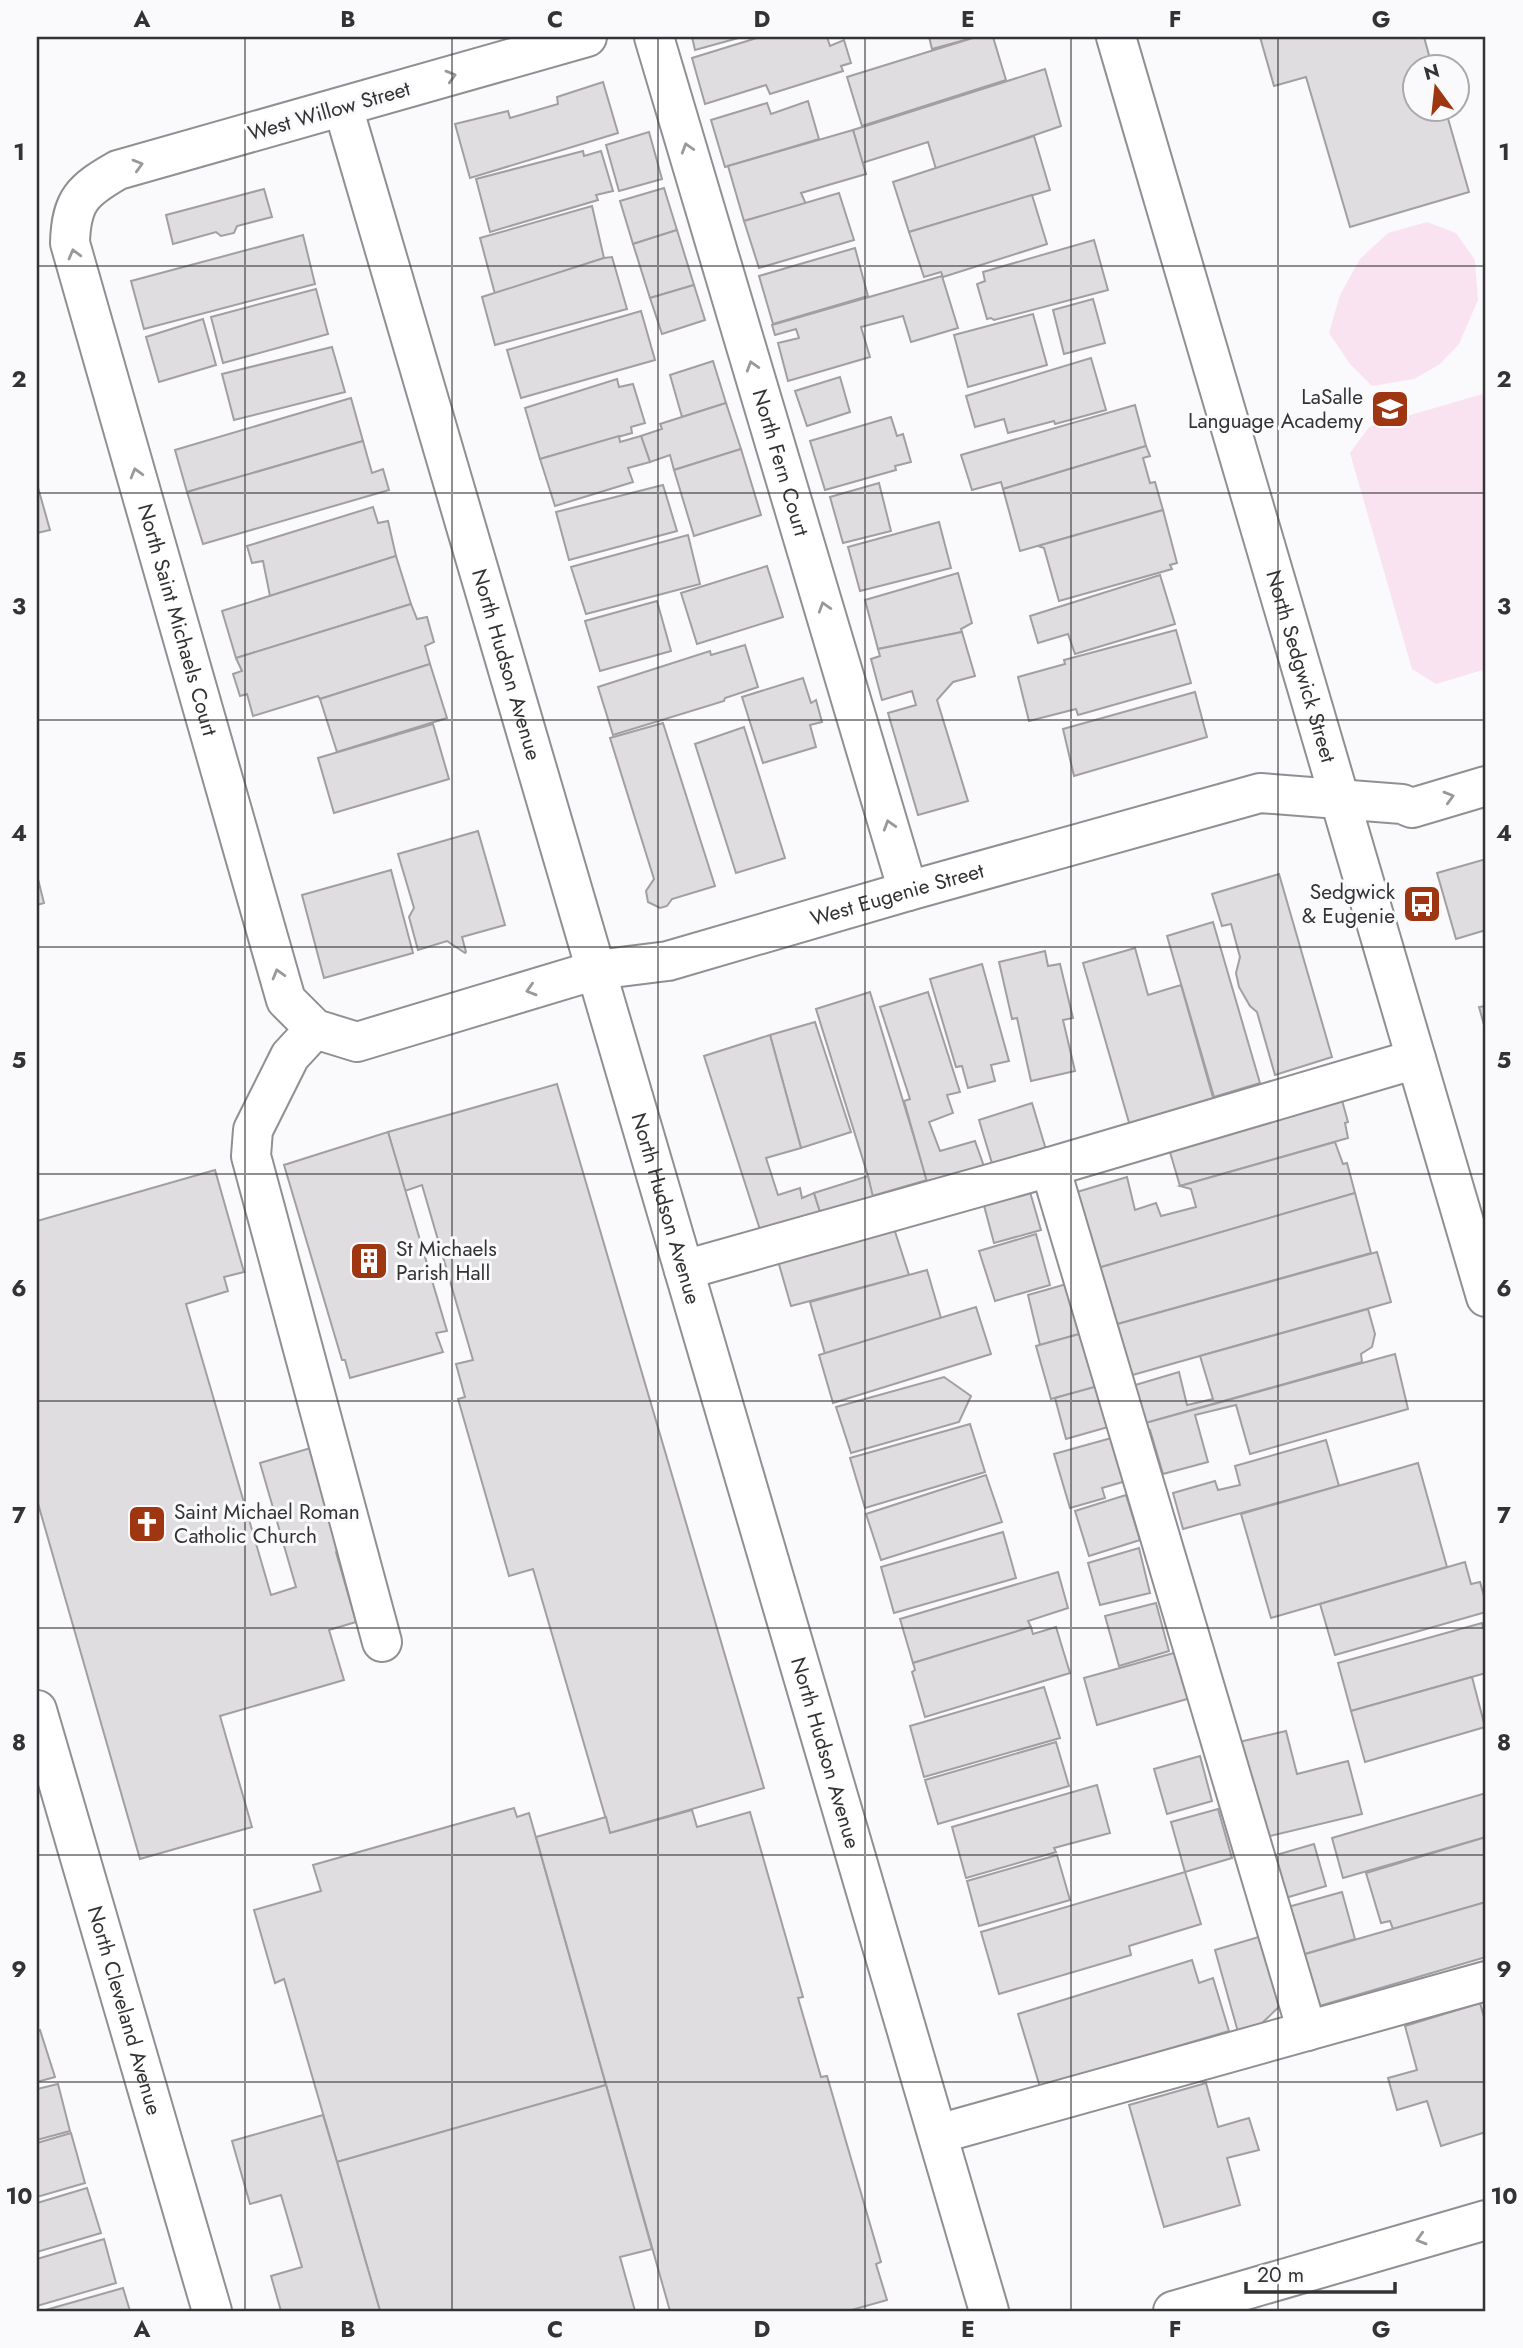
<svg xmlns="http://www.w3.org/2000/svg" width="1523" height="2348" viewBox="0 0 1523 2348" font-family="Jost,sans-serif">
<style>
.park{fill:#fae3f1}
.building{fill:#e0dde0;stroke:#a29fa3;stroke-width:2}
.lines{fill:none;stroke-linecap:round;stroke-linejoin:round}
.minor-casing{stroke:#908f92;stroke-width:42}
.major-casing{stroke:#908f92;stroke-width:42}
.minor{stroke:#fff;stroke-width:38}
.major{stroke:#fff;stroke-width:38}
.oneway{stroke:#99999a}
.grid{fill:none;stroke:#333334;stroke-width:2;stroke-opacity:0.55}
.labels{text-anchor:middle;stroke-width:6;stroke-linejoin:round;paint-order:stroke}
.street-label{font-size:21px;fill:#333334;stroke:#faf9fc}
.poi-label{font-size:21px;fill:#333334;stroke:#faf9fc;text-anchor:end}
.neatline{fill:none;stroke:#333334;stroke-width:2.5}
.grid-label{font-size:23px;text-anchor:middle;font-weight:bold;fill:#333334}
</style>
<rect width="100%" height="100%" fill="#faf9fc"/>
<g class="park">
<polygon points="1427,222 1456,233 1475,260 1478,300 1459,344 1440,364 1414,379 1372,386 1350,364 1329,333 1340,295 1360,259 1388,233"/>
<polygon points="1486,393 1486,669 1436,684 1412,669 1350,453 1369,427"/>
</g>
<g class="building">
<polygon points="692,37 742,37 695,50"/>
<polygon points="760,37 827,37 830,46 844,40 851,63 841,66 843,71 770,94 766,85 705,104 692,58"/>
<polygon points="929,37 976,37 932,49"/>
<polygon points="976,37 993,37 1006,80 862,126 847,77"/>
<polygon points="1260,37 1424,37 1432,66 1414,66 1414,108 1445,108 1469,192 1350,227 1306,77 1274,86"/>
<polygon points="1045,69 1061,126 936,169 928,142 862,163 853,130"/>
<polygon points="603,82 618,133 470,178 455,124 508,111 510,118 558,104 557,97"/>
<polygon points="808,101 819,139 725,167 711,120 767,103 771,114"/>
<polygon points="853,130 866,174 801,193 806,204 744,221 728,166"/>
<polygon points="649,132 662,179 619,191 606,145"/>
<polygon points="1034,136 1050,190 909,232 893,182"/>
<polygon points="583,151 584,156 601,151 613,191 596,195 598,200 490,232 476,179"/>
<polygon points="664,188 677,230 633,244 620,201"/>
<polygon points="264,189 272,217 237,226 234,233 221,236 216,232 173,244 166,215"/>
<polygon points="839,193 854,240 759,268 744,221"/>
<polygon points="1032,195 1047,244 943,277 941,272 924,277 909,232"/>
<polygon points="592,206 604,258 495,294 480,238"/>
<polygon points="677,230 694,285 650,298 633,244"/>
<polygon points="303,235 315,284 144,329 131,281"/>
<polygon points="1094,240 1108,290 994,320 991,318 987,319 977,284 985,281 983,272"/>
<polygon points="855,248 868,296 773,324 759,276"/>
<polygon points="612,257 627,309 495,345 482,297 604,258"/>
<polygon points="942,276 958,328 911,342 903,316 861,327 870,357 788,381 778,343 799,338 796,329 775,335 772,325"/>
<polygon points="694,285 705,320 662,334 650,298"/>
<polygon points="316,289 328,334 223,363 211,317"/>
<polygon points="1093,299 1105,343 1064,354 1053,310"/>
<polygon points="641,311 655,360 521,398 507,350"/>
<polygon points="1033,314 1047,365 968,387 954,335"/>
<polygon points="203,319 216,365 159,382 146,337"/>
<polygon points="332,347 345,392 234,420 222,374"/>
<polygon points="1091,358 1106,410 1055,424 1054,421 1008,433 1004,419 975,427 966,396"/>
<polygon points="713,361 726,403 682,417 670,375"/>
<polygon points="840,377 850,412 807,426 795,391"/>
<polygon points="617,379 619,387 633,384 645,423 631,427 632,433 540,459 525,408"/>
<polygon points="351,398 363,441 187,492 175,450"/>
<polygon points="726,403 741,449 674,470 670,455 650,462 641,436 662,429 660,424"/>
<polygon points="1135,405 1146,446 1003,489 1001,482 972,490 961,455"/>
<polygon points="891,417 897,436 903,434 911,462 895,466 896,470 825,490 810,441"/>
<polygon points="619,436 620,442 641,436 650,462 628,468 633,482 555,506 540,459"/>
<polygon points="363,441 372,473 383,469 389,490 203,544 187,492"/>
<polygon points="1146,446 1150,456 1143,458 1150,483 1155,482 1163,510 1020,551 1003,489"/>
<polygon points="741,449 761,515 694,536 674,470"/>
<polygon points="879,483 891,531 843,543 830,497"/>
<polygon points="37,484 50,530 37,533"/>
<polygon points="663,485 677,531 569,560 556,512"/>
<polygon points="373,507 378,523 388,521 396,556 270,596 263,561 252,563 247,546"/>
<polygon points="1163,510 1177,563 1170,565 1172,569 1059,601 1044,548 1038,546"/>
<polygon points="939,522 951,568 860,591 848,547"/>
<polygon points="688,535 700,584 586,614 571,567"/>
<polygon points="396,556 411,604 236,658 222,611"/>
<polygon points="767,566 783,617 697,644 681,593"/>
<polygon points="958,573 972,623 961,629 962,632 878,649 865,600"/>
<polygon points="1160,575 1175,624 1075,654 1068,634 1038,643 1030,616"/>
<polygon points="657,601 671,651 600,671 585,621"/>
<polygon points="411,604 417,619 427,617 434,642 425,646 430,664 320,699 318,696 253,716 247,694 240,696 233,674 242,671 236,658"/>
<polygon points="1176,630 1191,683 1078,715 1076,709 1029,721 1018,677 1065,664 1064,660"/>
<polygon points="962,632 975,676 953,682 937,700 968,801 918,815 888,713 916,705 912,691 882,700 871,659 880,656 878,649"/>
<polygon points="745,645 758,687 725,698 724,701 613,735 598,687 710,651 711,655"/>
<polygon points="430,664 447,718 337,752 320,699"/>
<polygon points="803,678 811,703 816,700 822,722 810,725 816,747 763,763 742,697"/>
<polygon points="1195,692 1207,737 1074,776 1063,729"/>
<polygon points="663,723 715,886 672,899 667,906 660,908 648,902 646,891 654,879 610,738"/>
<polygon points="433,724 449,779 334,813 318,758"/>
<polygon points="744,727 785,858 736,873 695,744"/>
<polygon points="478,831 505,925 462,937 466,952 465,953 447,941 418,950 409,917 414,908 398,854"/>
<polygon points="1486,859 1486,930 1456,939 1437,873"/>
<polygon points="391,870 413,953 324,978 302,895"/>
<polygon points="1279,874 1332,1057 1275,1075 1257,1012 1250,1006 1239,987 1236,973 1240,957 1231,924 1222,926 1212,894"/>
<polygon points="37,875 44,903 37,905"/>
<polygon points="1213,922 1260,1083 1214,1097 1167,936"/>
<polygon points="1135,948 1148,995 1181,985 1216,1108 1132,1133 1083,963"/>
<polygon points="1045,951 1048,966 1060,964 1073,1018 1063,1020 1075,1071 1031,1081 1017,1018 1012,1019 999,962"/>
<polygon points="982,964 1009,1061 991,1065 995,1081 968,1088 962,1066 956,1067 930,979"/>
<polygon points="870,992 927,1180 872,1196 868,1176 816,1009"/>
<polygon points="928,992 960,1092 947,1095 953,1113 929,1122 940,1151 975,1141 986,1172 929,1189 904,1101 910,1099 880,1007"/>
<polygon points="1486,1006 1486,1032 1479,1007"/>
<polygon points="815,1022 851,1132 801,1148 770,1035"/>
<polygon points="770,1035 801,1148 766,1158 778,1195 800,1188 802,1198 814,1193 823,1221 763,1239 704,1056"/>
<polygon points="557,1084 764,1788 610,1833 533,1569 509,1576 458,1399 465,1397 456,1364 473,1360 422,1185 405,1191 388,1132"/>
<polygon points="1340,1093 1348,1122 1345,1123 1348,1138 1180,1186 1167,1142"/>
<polygon points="1032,1103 1047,1153 994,1170 979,1120"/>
<polygon points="388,1132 447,1331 436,1333 443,1352 350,1378 345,1360 342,1360 284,1165"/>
<polygon points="1335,1142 1343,1164 1347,1163 1355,1193 1098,1268 1077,1192 1127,1177 1135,1210 1156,1203 1161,1216 1196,1207 1191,1189 1180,1186"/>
<polygon points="215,1170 244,1272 224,1277 228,1291 186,1304 271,1595 296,1587 260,1463 314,1447 344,1549 336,1552 356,1622 329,1630 344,1680 220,1716 252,1827 140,1859 37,1500 37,1221"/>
<polygon points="868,1176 875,1205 823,1221 814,1193"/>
<polygon points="1030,1192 1041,1230 994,1243 982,1198"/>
<polygon points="1355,1193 1371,1253 1114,1325 1098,1268"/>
<polygon points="891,1219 909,1275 791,1306 776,1254"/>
<polygon points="1036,1234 1050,1285 995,1301 979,1251"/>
<polygon points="1377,1252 1391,1302 1129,1376 1114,1325"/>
<polygon points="927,1270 941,1318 825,1354 810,1302"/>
<polygon points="1070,1283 1083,1333 1040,1345 1028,1295"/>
<polygon points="976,1307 991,1354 833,1403 819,1355"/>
<polygon points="1368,1309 1375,1334 1372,1347 1361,1354 1362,1362 1142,1424 1132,1386 1179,1372 1187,1405 1213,1399 1200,1356"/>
<polygon points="1083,1333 1081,1334 1095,1387 1051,1399 1036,1346"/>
<polygon points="1395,1354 1408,1409 1250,1454 1236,1405 1195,1415 1208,1462 1163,1474 1150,1430 1143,1431 1142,1424"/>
<polygon points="944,1377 971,1396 959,1422 851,1453 836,1407"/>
<polygon points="1098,1386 1108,1427 1066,1439 1055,1398"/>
<polygon points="970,1424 985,1472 865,1508 850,1458"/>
<polygon points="1115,1437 1126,1481 1102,1488 1105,1498 1070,1508 1054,1454"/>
<polygon points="1326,1440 1339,1486 1183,1529 1173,1493 1215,1481 1218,1490 1240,1485 1235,1466"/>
<polygon points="1418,1463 1447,1567 1271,1618 1241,1514"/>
<polygon points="986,1475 1002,1522 881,1560 866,1514"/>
<polygon points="1126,1495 1140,1540 1089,1556 1075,1511"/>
<polygon points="1003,1532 1016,1578 894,1613 881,1567"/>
<polygon points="1139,1548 1150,1593 1100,1605 1088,1563"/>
<polygon points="1465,1562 1471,1584 1480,1582 1486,1603 1486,1612 1335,1655 1320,1604"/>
<polygon points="1058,1572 1068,1608 1028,1621 1031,1627 913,1663 900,1619"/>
<polygon points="1156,1603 1169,1651 1119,1666 1105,1616"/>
<polygon points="1482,1623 1483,1627 1486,1628 1486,1673 1351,1711 1338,1663"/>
<polygon points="1031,1627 1033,1634 1056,1627 1070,1673 925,1717 912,1672 915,1670 913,1663"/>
<polygon points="1181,1651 1194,1697 1097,1725 1084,1678"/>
<polygon points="1472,1677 1485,1727 1365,1762 1351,1711"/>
<polygon points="1044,1687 1060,1738 924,1777 910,1726"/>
<polygon points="1286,1731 1297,1774 1348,1761 1362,1814 1262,1838 1239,1742"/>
<polygon points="1056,1742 1069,1786 938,1824 925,1780"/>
<polygon points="1200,1756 1212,1801 1167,1814 1154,1769"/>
<polygon points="1097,1785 1110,1833 1054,1848 1056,1852 966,1878 952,1827"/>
<polygon points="1486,1793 1486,1837 1343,1878 1332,1838"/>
<polygon points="514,1808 517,1817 529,1813 606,2085 337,2162 284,1979 275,1983 254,1910 321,1891 313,1865"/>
<polygon points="1218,1809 1232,1858 1185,1872 1171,1822"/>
<polygon points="692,1810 697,1827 750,1812 803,1997 798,1998 821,2077 827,2076 881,2262 876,2264 887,2300 848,2311 670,2311 536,1837 606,1817 610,1833"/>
<polygon points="1486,1837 1486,1902 1393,1929 1390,1921 1381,1923 1366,1873"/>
<polygon points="1314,1844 1326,1886 1282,1899 1269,1857"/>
<polygon points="1057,1855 1070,1900 979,1926 967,1881"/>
<polygon points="1185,1872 1201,1924 1129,1946 1131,1955 999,1994 981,1932"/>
<polygon points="1342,1892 1355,1939 1302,1955 1288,1907"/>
<polygon points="1486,1902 1486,1957 1316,2007 1302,1955"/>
<polygon points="1262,1936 1281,2005 1260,2025 1238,2032 1215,1950"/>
<polygon points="1192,1960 1199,1983 1213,1978 1229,2031 1040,2087 1018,2014"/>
<polygon points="1480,2003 1486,2024 1486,2132 1441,2146 1427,2101 1397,2110 1388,2078 1417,2070 1405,2026"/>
<polygon points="40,2030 55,2077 37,2082 37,2031"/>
<polygon points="1206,2083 1218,2127 1249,2118 1259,2150 1227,2158 1240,2205 1164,2227 1129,2105"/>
<polygon points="58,2084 70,2131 37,2140 37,2089"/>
<polygon points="606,2085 652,2249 620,2257 635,2311 380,2311 337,2162"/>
<polygon points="323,2115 337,2162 380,2311 281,2311 271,2276 302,2267 281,2195 250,2204 232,2141"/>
<polygon points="71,2133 85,2183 37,2197 37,2143"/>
<polygon points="87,2188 101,2233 37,2252 37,2203"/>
<polygon points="104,2239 116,2283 37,2306 37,2259"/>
<polygon points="123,2288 130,2311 42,2311"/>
</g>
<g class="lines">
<defs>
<g id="minor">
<path id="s1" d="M587,37L118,170C83,190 71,200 70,243L286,1000L315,1029L357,1042L596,970L668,961L908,891L1260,793L1402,804L1412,808L1486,786"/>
<path id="s2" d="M654,37L908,891"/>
<path id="s3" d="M1116,37L1486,1297"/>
<path id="s4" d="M343,107L989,2311"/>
<polyline points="315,1029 290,1056 253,1130 251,1156 382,1642"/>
<polyline points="1050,1167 1307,2031"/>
<polyline points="684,1270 1050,1167 1416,1059"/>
<path id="s5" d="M37,1710L212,2311"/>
<polyline points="938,2134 1486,1981"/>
</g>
<polyline id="major" points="1173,2311 1486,2220"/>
</defs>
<use href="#minor" class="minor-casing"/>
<use href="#major" class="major-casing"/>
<use href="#minor" class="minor"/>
<use href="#major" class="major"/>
</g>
<defs><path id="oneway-chevron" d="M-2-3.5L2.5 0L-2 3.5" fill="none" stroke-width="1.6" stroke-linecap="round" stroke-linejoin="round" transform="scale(1.75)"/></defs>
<g class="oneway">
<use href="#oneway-chevron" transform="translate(451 76) rotate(-16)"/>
<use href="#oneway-chevron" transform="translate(687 148) rotate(-107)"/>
<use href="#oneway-chevron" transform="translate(138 165) rotate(-16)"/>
<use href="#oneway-chevron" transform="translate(74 254) rotate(-105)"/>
<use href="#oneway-chevron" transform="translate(752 366) rotate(-107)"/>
<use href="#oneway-chevron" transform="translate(136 473) rotate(-106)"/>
<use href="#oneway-chevron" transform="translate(824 607) rotate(-107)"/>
<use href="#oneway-chevron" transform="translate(1449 797) rotate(-16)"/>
<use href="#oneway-chevron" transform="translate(889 825) rotate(-107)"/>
<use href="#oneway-chevron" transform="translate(278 974) rotate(-106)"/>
<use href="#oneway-chevron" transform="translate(531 990) rotate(163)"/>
<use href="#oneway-chevron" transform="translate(1421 2239) rotate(164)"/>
</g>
<path class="grid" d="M245,37V2311M452,37V2311M658,37V2311M865,37V2311M1071,37V2311M1278,37V2311M37,266H1486M37,493H1486M37,720H1486M37,947H1486M37,1174H1486M37,1401H1486M37,1628H1486M37,1855H1486M37,2082H1486"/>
<defs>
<symbol id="school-square" viewBox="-11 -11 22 22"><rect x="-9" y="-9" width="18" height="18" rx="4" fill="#9e3711" stroke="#faf9fc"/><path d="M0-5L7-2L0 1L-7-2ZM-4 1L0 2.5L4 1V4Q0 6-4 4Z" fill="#fff"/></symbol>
<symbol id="bus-square" viewBox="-11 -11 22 22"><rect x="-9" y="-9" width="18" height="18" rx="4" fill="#9e3711" stroke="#faf9fc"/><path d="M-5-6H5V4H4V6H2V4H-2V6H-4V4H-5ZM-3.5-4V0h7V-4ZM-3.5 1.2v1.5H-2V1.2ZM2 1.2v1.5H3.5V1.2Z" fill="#fff"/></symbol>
<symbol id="building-square" viewBox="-11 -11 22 22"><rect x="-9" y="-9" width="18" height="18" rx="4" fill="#9e3711" stroke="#faf9fc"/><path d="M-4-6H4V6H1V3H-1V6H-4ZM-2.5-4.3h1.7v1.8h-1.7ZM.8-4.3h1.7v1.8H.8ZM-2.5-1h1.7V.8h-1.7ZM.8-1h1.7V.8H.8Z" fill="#fff"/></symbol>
<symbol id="church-square" viewBox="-11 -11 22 22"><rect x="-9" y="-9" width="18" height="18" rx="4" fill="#9e3711" stroke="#faf9fc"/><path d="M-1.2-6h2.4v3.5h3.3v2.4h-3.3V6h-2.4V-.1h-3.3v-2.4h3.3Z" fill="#fff"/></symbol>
</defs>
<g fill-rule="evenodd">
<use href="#school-square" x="1368" y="387" width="44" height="44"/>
<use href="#bus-square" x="1400" y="882" width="44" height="44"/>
<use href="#building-square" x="347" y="1239" width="44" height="44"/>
<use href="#church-square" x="125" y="1502" width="44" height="44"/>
</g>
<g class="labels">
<g class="street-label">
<text transform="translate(329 111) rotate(-16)" y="7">West Willow Street</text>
<text dy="7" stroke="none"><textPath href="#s2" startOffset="444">North Fern Court</textPath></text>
<text dy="7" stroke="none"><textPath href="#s1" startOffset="973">North Saint Michaels Court</textPath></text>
<text dy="7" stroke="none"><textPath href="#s4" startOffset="581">North Hudson Avenue</textPath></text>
<text dy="7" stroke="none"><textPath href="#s3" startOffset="656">North Sedgwick Street</textPath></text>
<text dy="7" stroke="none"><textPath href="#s1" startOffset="2014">West Eugenie Street</textPath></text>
<text dy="7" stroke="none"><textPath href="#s4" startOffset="1148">North Hudson Avenue</textPath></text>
<text dy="7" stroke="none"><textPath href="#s4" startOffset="1715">North Hudson Avenue</textPath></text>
<text dy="7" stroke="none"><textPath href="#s5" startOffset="313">North Cleveland Avenue</textPath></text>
</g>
<g class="poi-label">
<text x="1363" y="404">LaSalle<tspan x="1363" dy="24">Language Academy</tspan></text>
<text x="1395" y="899">Sedgwick<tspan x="1395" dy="24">&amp; Eugenie</tspan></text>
<text x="396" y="1256" text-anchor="start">St Michaels<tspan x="396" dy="24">Parish Hall</tspan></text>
<text x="174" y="1519" text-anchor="start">Saint Michael Roman<tspan x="174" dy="24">Catholic Church</tspan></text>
</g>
</g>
<rect width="1523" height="2348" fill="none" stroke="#faf9fc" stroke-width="77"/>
<g transform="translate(1436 88) rotate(345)"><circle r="33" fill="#faf9fc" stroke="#aaaaac" stroke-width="2"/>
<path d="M0-5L12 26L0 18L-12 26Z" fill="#9e3711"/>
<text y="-10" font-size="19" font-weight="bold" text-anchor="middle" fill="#333334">N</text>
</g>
<path d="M1246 2282v10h149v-10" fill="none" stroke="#333334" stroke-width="3.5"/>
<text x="1257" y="2282" font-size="21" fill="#333334" stroke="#faf9fc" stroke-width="5" paint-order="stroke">20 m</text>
<rect x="38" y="38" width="1446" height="2272" class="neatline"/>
<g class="grid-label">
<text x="142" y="27">A</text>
<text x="348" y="27">B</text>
<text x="555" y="27">C</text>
<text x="762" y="27">D</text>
<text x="968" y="27">E</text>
<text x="1175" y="27">F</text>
<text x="1381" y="27">G</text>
<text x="19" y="160">1</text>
<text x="1504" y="160">1</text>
<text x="19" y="387">2</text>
<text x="1504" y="387">2</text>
<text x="19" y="614">3</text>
<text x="1504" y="614">3</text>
<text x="19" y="841">4</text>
<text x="1504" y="841">4</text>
<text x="19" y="1068">5</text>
<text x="1504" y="1068">5</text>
<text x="19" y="1296">6</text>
<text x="1504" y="1296">6</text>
<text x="19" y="1523">7</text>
<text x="1504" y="1523">7</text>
<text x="19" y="1750">8</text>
<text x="1504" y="1750">8</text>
<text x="19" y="1977">9</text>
<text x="1504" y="1977">9</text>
<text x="19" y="2204">10</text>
<text x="1504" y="2204">10</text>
<text x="142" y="2337">A</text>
<text x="348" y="2337">B</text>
<text x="555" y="2337">C</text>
<text x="762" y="2337">D</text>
<text x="968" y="2337">E</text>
<text x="1175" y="2337">F</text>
<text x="1381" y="2337">G</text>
</g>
</svg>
